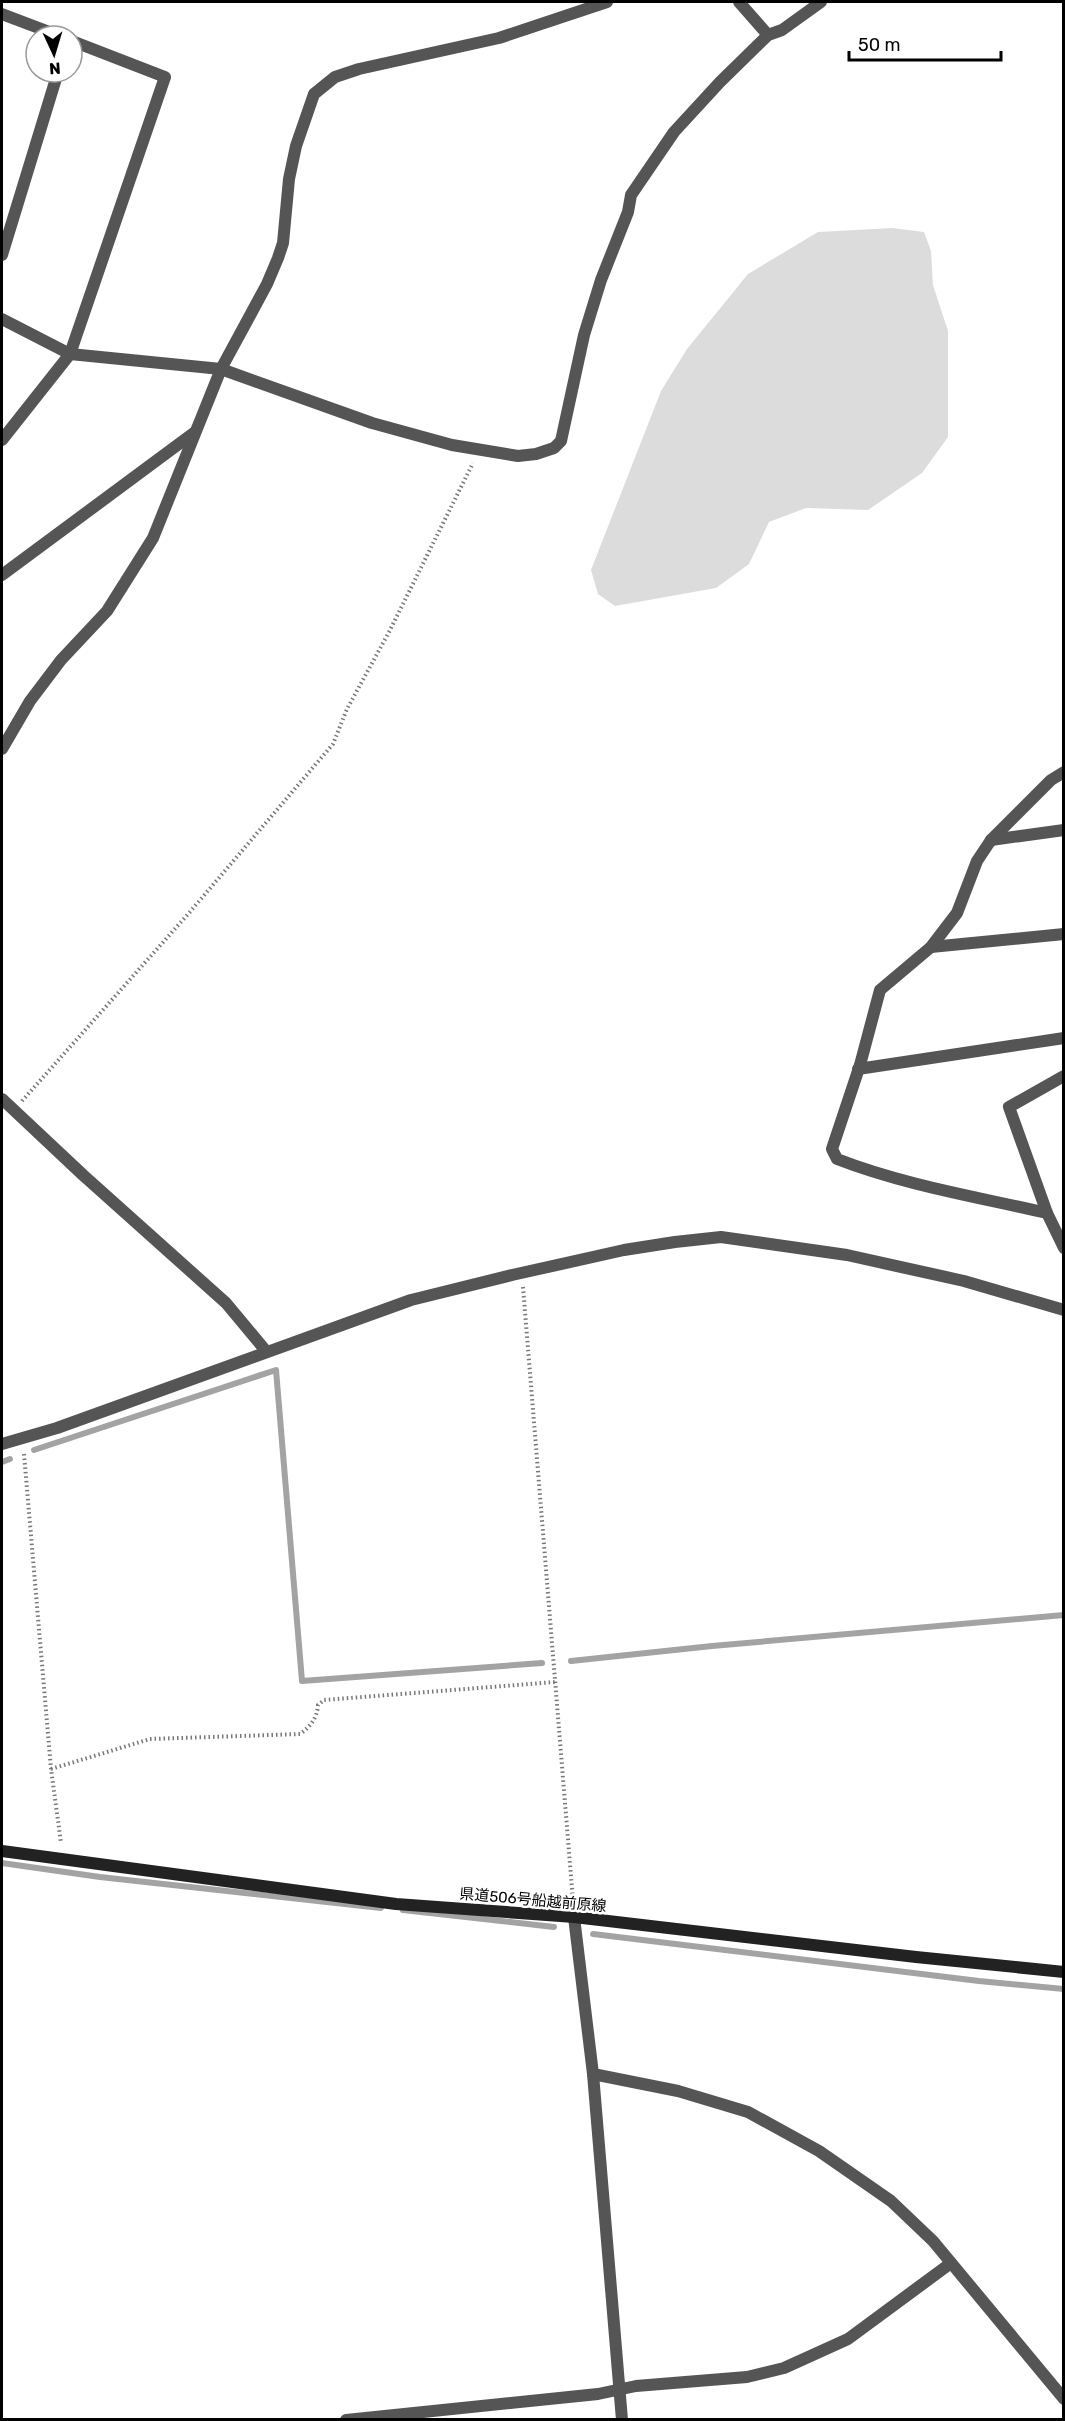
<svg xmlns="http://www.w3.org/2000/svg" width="1065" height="2421" viewBox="0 0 1065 2421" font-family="Rubik,'Noto Sans JP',sans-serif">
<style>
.green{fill:#dcdcdc}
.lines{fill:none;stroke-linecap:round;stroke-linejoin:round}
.stream{stroke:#a3a3a3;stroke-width:6}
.path{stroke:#777;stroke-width:4;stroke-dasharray:1.5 3;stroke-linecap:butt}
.street{stroke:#555;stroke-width:12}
.secondary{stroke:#222;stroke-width:12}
.labels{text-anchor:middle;stroke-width:5;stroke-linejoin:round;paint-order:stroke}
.street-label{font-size:15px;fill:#000;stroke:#fff}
</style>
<rect width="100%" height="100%" fill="#fff"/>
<polygon class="green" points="892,228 924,232 931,251 933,285 948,331 948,437 922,473 868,510 806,508 769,522 749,564 716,588 615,606 598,594 591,570 661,391 687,349 748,274 818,232"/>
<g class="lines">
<g class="stream">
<polyline points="34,1450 276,1370 302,1681 542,1663"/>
<polyline points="2,1462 10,1459"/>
<polyline points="571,1661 712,1646 1064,1615"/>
<polyline points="2,1863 100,1877 381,1908"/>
<polyline points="403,1910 554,1927"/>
<polyline points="593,1934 979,1981 1064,1989"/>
</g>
<g class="path">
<polyline points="22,1101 189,913 333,744 347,709 389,632 473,463"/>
<polyline points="523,1287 573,1901"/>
<polyline points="24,1454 51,1769 61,1843"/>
<path d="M51,1769L150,1739L300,1734C311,1726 317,1718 318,1705L324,1700L555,1682"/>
</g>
<g class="street">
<polyline points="739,2 768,35"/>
<polyline points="2,14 60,36"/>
<polyline points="2,255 58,72"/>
<polyline points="2,319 70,354 221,369 372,423 452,445 518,456 536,454 554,448 561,441 584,335 601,280 628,212 631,195 674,132 720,82 768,35 782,30 821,2"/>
<polyline points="2,440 70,354 165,77 72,41"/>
<polyline points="2,575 195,432"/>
<polyline points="2,749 30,701 61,660 107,611 153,538 221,369 267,284 278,258 283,243 289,179 296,146 314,94 335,77 359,69 499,38 607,2"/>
<polyline points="991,840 1064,830"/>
<polyline points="931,947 1064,934"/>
<polyline points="858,1069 1064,1038"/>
<polyline points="1064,1076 1009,1107 1047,1213 1064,1248"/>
<polyline points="2,1099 83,1175 226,1303 266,1351"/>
<path d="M1047,1213C977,1197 904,1185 837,1159L832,1149L860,1065L880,990L931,947L957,913L977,861L991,840L1051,780L1064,772"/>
<polyline points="2,1444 57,1428 411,1300 512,1275 624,1250 675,1242 721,1237 847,1255 964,1281 1064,1310"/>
<polyline points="574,1917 593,2074 678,2091 748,2112 819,2151 891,2201 933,2241 1064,2399"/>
<polyline points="593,2074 622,2420"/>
<polyline points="346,2420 598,2394 636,2386 747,2377 784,2368 848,2339 951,2263"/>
</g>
<polyline class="secondary" points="2,1851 396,1904 574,1917 916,1957 1064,1972"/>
</g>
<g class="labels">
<g class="street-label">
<text transform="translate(533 1900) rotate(5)" y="5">県道506号船越前原線</text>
</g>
</g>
<rect width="1065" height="2421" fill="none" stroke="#000000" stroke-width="6"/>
<g transform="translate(54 54) rotate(176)"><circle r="28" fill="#ffffff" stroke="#999999" stroke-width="1.5"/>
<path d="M0-4.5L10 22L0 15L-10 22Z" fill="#000000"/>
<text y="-9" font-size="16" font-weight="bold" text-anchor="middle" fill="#000000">N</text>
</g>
<path d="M849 51v9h152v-9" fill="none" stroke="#000000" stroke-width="3"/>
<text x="858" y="51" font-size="18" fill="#000000" stroke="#ffffff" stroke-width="4.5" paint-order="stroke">50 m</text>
</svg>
